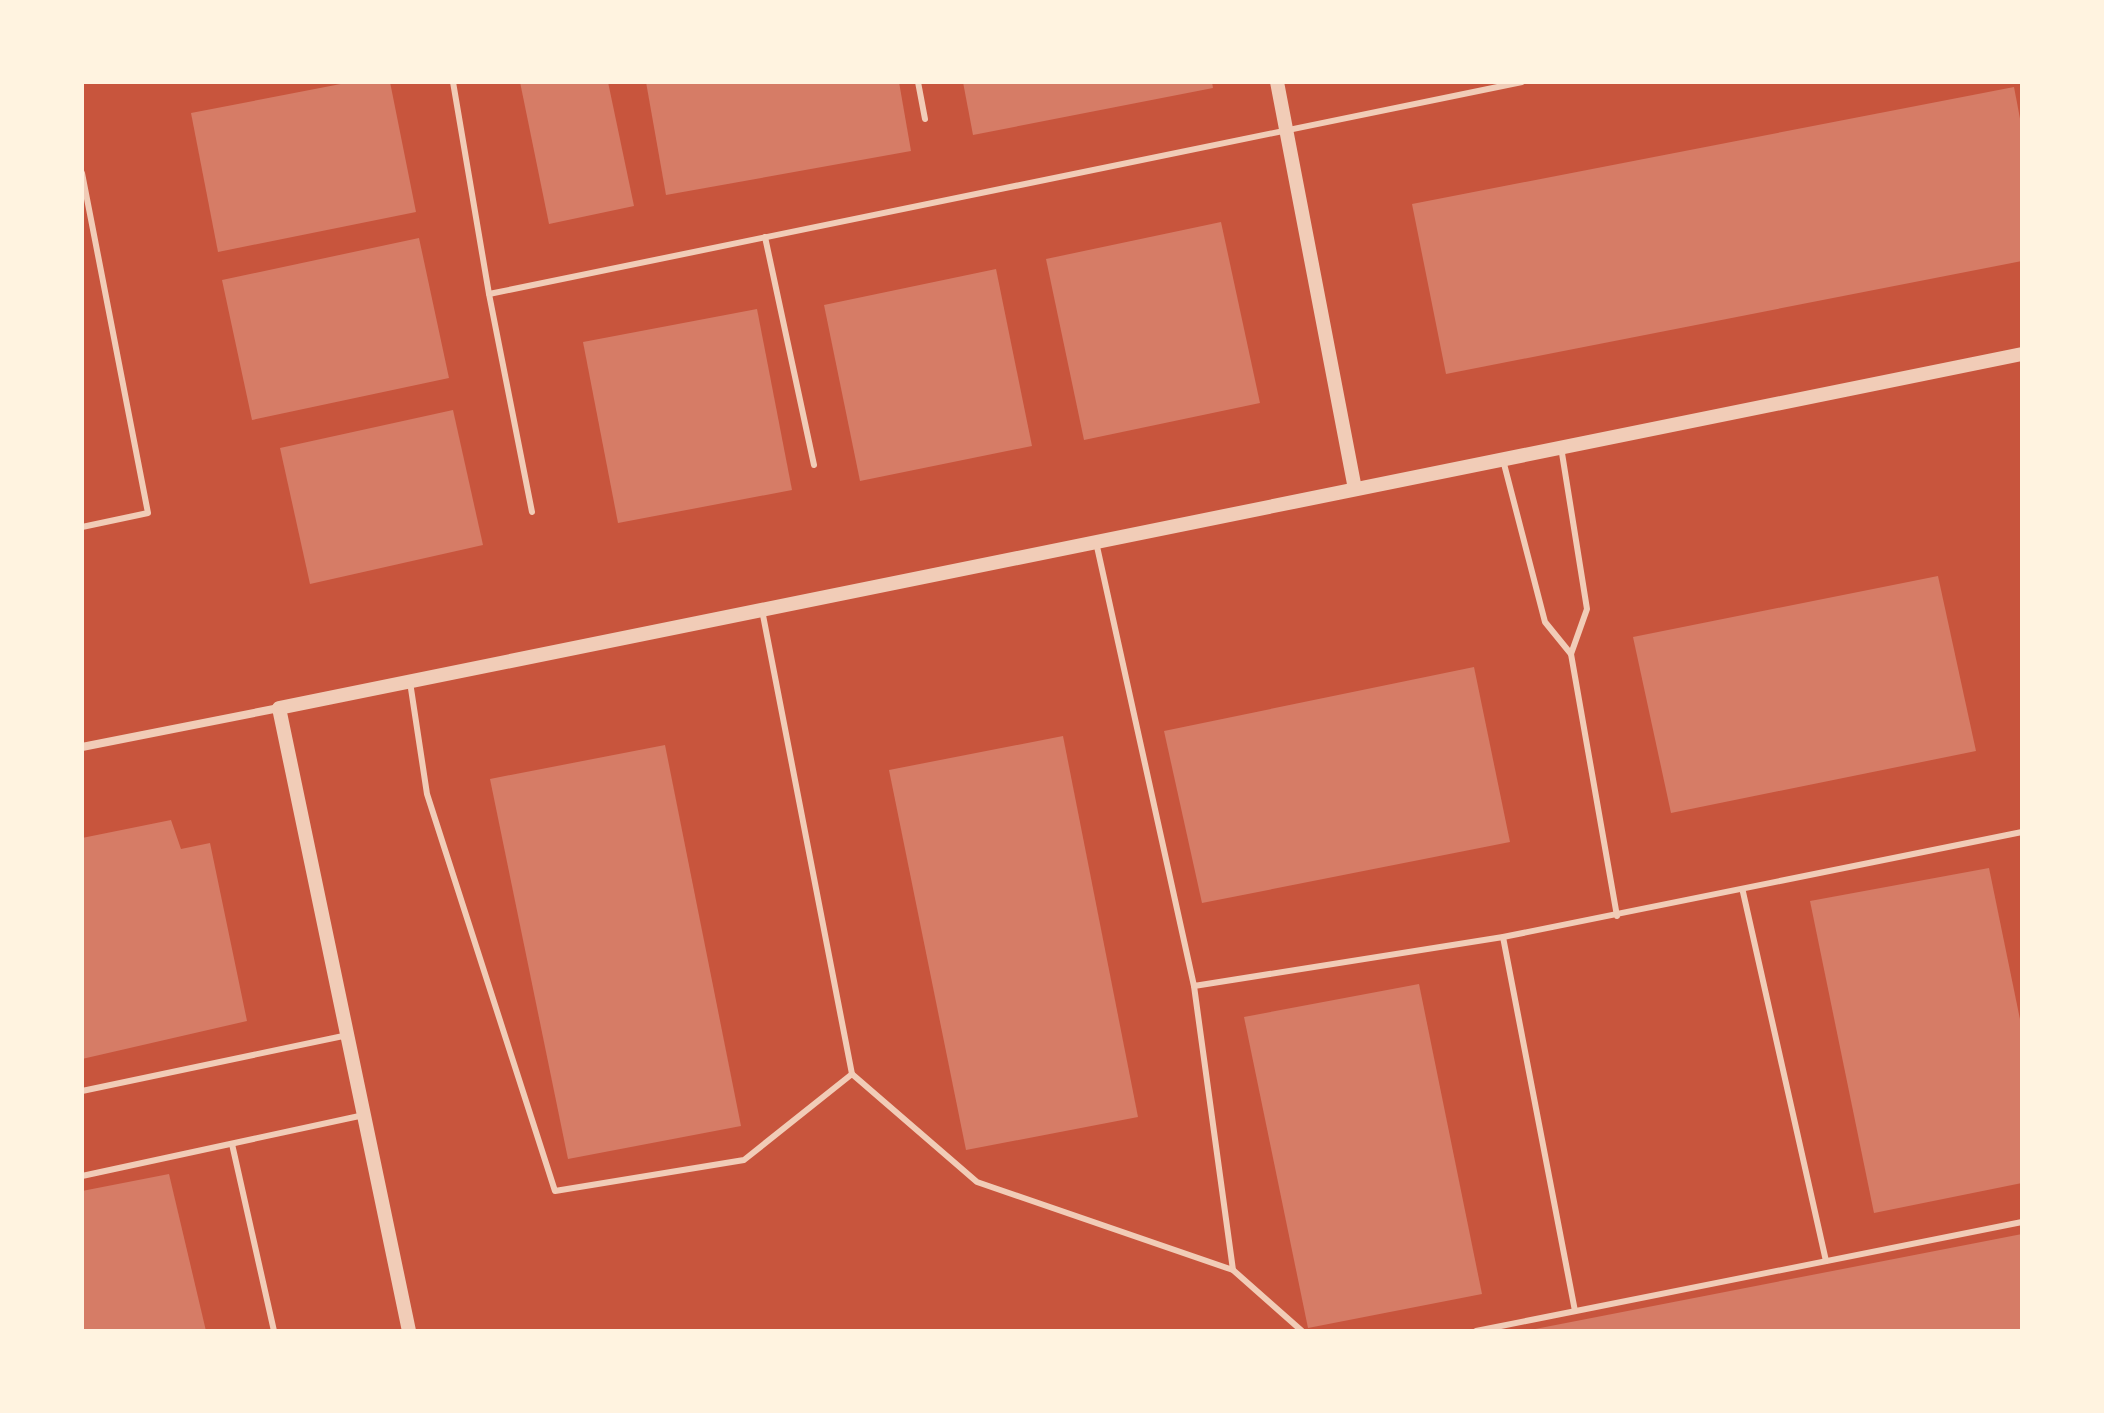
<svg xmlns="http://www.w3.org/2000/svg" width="2104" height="1413" viewBox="0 0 2104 1413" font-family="'Exo 2',sans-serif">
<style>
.building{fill:#d67c66}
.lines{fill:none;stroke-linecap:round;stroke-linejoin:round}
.service{stroke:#f1ccb7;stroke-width:6}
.minor{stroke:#f1ccb7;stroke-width:8}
.tertiary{stroke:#f1ccb7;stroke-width:14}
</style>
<rect width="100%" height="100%" fill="#c8553d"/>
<g class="building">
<polygon points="351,82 390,82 416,212 218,252 191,113"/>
<polygon points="520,82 608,82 634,206 549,224"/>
<polygon points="646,82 899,82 911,151 666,195"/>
<polygon points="963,82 1212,82 1213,88 973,135"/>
<polygon points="2014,87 2022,129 2022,261 1446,374 1412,204"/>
<polygon points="1221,222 1260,403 1084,440 1046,259"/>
<polygon points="419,238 449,378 252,420 222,280"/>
<polygon points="996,269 1032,446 860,481 824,305"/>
<polygon points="757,309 792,490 618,523 583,342"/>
<polygon points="453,410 483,545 310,584 280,448"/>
<polygon points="1938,576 1976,751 1671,813 1633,637"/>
<polygon points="1474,667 1510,842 1202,903 1164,731"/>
<polygon points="1063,736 1138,1117 966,1150 889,770"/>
<polygon points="665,745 741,1126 568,1159 490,779"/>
<polygon points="171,820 181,849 210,843 247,1021 82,1059 82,838"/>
<polygon points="1989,868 2022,1029 2022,1183 1874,1213 1810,901"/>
<polygon points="1419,984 1482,1294 1308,1328 1244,1017"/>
<polygon points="169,1174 206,1331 82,1331 82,1191"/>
<polygon points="2022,1234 2022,1331 1530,1331 1530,1330"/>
</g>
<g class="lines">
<g class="service">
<polyline points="453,82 489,294 532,512"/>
<polyline points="918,82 925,119"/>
<polyline points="82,173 148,513 82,527"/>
<polyline points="765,237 814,465"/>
<polyline points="489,294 1522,82"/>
<polyline points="1503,460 1545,622 1571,654 1587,609 1561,447"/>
<polyline points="1096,542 1194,986 1503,937 2022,832"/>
<polyline points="762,610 852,1074"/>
<polyline points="1571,654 1617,916"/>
<polyline points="410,682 427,794 555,1191 744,1160 852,1074 977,1182 1233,1270 1194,986"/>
<polyline points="1743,892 1826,1261"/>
<polyline points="1503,937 1575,1311"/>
<polyline points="82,1091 348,1035"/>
<polyline points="232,1144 274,1331"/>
<polyline points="82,1176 364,1115"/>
<polyline points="1233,1270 1302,1331"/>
<polyline points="1476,1331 2022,1222"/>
</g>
<polyline class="minor" points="82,747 279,708"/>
<g class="tertiary">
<polyline points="1277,82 1355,489"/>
<polyline points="409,1331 279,708 2022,354"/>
</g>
</g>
<rect width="2104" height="1413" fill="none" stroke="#fff3e0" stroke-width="168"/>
</svg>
